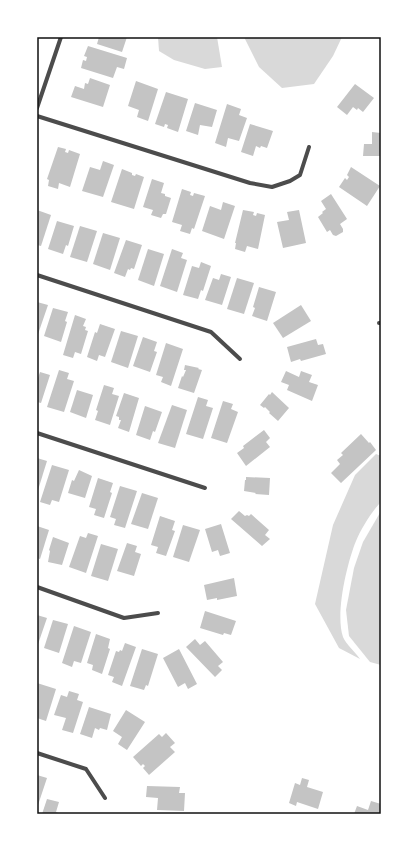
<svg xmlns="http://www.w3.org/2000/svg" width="418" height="851" viewBox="0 0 418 851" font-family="'Varela Round',sans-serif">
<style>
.water{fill:#d9d9d9}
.building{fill:#c4c4c4}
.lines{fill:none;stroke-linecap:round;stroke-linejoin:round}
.minor{stroke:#4c4c4c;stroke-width:4}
.neatline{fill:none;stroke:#111;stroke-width:1.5}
</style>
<rect width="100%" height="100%" fill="#fff"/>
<g class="water">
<polygon points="158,37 217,37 222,67 205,69 174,60 159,51"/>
<polygon points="244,37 342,37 333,56 314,84 282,88 259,67"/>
<path d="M376,454L381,456V502C372,511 361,529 356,541C347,563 335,614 343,637C346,644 355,652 360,659L339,648L315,604L333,525L355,475Z"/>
<polygon points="381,511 381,665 370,662 349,636 346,610 354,568 363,542"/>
</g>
<g class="building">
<polygon points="99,37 127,37 122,52 97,44"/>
<polygon points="88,46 127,58 124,69 117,67 113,78 81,68 83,60 86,61 87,57 84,56"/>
<polygon points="90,78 110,85 103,107 71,97 75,86 84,89 85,83 88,84"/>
<polygon points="136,81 158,89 148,121 137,117 139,110 128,106"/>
<polygon points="355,84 374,98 363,112 358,108 357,110 353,107 347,115 337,107"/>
<polygon points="166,92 188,99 178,132 167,128 168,125 165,124 164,127 155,124"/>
<polygon points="195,103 217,110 212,127 200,125 198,135 186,131"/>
<polygon points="227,104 241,109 239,115 247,118 239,141 228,138 226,147 215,143"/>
<polygon points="250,124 273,131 267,148 261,146 260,148 256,146 253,156 241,152"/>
<polygon points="372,132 381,133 381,156 363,156 364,144 372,144"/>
<polygon points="58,147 66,149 65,152 68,153 69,150 80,154 70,187 59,183 58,189 48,186 49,180 47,179"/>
<polygon points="103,161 114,165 103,197 82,191 90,167 100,170"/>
<polygon points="351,167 380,186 367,206 339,187 345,178 347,180 349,177 347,175"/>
<polygon points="122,169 132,173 132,175 135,176 136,174 144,177 134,209 111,202"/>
<polygon points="152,179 164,183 161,193 165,194 165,196 171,198 166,214 163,214 161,218 151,215 153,210 143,207"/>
<polygon points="182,189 191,192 190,195 193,196 194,193 205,196 194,229 192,228 190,234 180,231 182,225 172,222"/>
<polygon points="331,194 347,219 340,224 343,229 343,232 336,236 333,235 330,230 327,232 318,217 323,213 322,212 326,209 321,201"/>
<polygon points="223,202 235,206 224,239 202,231 210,206 221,210"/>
<polygon points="37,210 51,215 41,246 37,245"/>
<polygon points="243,210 254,212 253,215 256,216 257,213 265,215 258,249 247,246 245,252 235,249 236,243 235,243"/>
<polygon points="299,210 306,243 283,248 277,222 289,220 287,212"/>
<polygon points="57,221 74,226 68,246 66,245 63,254 48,249"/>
<polygon points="80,226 97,231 87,262 70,257"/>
<polygon points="103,233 120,238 110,270 93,264"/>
<polygon points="126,240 142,245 134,269 131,268 130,270 128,269 125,277 114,273"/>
<polygon points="148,249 164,254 154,286 138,280"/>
<polygon points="172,249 183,253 181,258 187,260 177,292 160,286"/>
<polygon points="201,262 211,266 203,291 201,290 198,299 183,295 192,266 199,268"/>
<polygon points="221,274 231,277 222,305 205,300 213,278 219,280"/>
<polygon points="237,278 254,283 244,314 227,309"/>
<polygon points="259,287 276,292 267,321 252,316 255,308 253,307"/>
<polygon points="37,302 48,305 37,337"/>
<polygon points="301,305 311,321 283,338 273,323"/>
<polygon points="53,308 68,312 65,321 67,322 61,342 44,336"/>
<polygon points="75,315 86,319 83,326 86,327 85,330 88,331 81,354 75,352 73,358 63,355"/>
<polygon points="100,324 115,329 105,357 99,355 97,361 87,357 95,332 97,333"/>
<polygon points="121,331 138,336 128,368 111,362"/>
<polygon points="143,337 157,342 154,351 157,352 150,372 133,366"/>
<polygon points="316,339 318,345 323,344 326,354 301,361 300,359 291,362 287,347"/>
<polygon points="166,343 183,349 171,386 161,382 163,377 156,375"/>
<polygon points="185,365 199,368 198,369 202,370 194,393 178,388 182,376 183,377 186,370 184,370"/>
<polygon points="59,370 69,373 67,379 74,381 64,412 47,407"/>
<polygon points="286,371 299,377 301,371 312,375 309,382 318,385 312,401 287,390 289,385 281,382"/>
<polygon points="40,372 50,375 41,403 37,402 37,377 38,378"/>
<polygon points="104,385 114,388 112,394 119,396 110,425 95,420 98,411 96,410"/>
<polygon points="77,390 93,395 86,418 70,412"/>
<polygon points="272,392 289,408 278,421 269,413 270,412 265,407 264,408 260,405 269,394 270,395"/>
<polygon points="124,393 139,398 129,432 118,428 121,420 119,420 119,417 116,416"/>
<polygon points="198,397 208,400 206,406 213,408 203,439 186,434"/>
<polygon points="223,401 233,404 231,409 238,412 227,443 211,438"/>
<polygon points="172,405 187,410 175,448 158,443"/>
<polygon points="145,406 162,412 155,432 153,431 150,440 136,435"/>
<polygon points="264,430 270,438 266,442 270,447 246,466 237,453 244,448 243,446"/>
<polygon points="361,434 369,443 370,442 376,450 341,483 331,473 340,464 337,460 343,455 341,453"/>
<polygon points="37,458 47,461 38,490 37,489"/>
<polygon points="52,465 69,470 59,502 52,500 50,505 40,502"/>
<polygon points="79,470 92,476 85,498 68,493 72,480 74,481"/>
<polygon points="246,477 270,478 269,495 255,494 256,493 244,491 245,480 246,480"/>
<polygon points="98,478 113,483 110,492 112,493 104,518 94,515 96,509 89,507"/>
<polygon points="120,486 137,491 125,528 114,525 116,519 110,517"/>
<polygon points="142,493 158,498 148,529 131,524"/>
<polygon points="239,511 245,516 247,515 249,516 251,514 269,530 265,535 270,539 262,546 231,519"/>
<polygon points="160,516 175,521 172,530 175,531 166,556 156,553 158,547 151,545"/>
<polygon points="221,524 230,553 220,556 218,550 212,552 205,529"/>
<polygon points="183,525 200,530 189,562 173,557"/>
<polygon points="37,526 49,530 40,559 37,558"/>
<polygon points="88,533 98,536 86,573 69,567 80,536 86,538"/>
<polygon points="53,537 69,543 62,565 48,562 50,551 49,550"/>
<polygon points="127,543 137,546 135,552 141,554 134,576 117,571"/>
<polygon points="101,544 118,549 108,581 91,576"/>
<polygon points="234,578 237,596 217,600 217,598 207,600 204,585"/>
<polygon points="205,611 236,621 231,635 224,633 223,635 200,628"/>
<polygon points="37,615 47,618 37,647"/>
<polygon points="53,620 68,624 59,653 44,648"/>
<polygon points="74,626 91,632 81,663 74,661 72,667 62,663"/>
<polygon points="96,634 110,639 108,648 110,649 102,674 92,670 93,665 87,663"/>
<polygon points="195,639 200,645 205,641 223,662 218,666 222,670 215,677 186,647"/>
<polygon points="125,643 136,647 122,686 112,682 114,677 108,675 116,651 119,652 120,650 122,651"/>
<polygon points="142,649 158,654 148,686 146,685 144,690 130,686"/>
<polygon points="179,649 197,684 188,689 185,683 178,687 163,658"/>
<polygon points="37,683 56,689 46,721 37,718"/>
<polygon points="69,691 79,694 77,700 83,702 73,733 62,730 66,718 54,715 61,695 67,697"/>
<polygon points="89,707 111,714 107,730 100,728 99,730 95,728 92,738 80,734"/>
<polygon points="126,710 145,722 127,750 118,744 122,737 113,731"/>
<polygon points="166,733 175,743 170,747 175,752 149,775 143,768 145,766 143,764 141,766 133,757 159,734 162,737"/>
<polygon points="37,775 47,778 37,808"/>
<polygon points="302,778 309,780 307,787 323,792 318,809 297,802 296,806 289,803 295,783 300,785"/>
<polygon points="147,786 180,787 179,793 185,793 184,811 157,810 158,798 146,797"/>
<polygon points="47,799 59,802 56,812 61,814 42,814"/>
<polygon points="371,801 381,804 381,814 354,814 357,806 368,810"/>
</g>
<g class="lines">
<g class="minor">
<polyline points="37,108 61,37"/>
<polyline points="37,116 250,183 272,187 290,181 300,175 309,147"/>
<polyline points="37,275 211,332 240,359"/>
<polyline points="379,323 381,323"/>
<polyline points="37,433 205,488"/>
<polyline points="37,587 124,618 158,613"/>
<polyline points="37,753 86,769 105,798"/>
</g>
</g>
<rect width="418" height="851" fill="none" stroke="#ffffff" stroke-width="76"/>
<rect x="38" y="38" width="342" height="775" class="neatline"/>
</svg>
